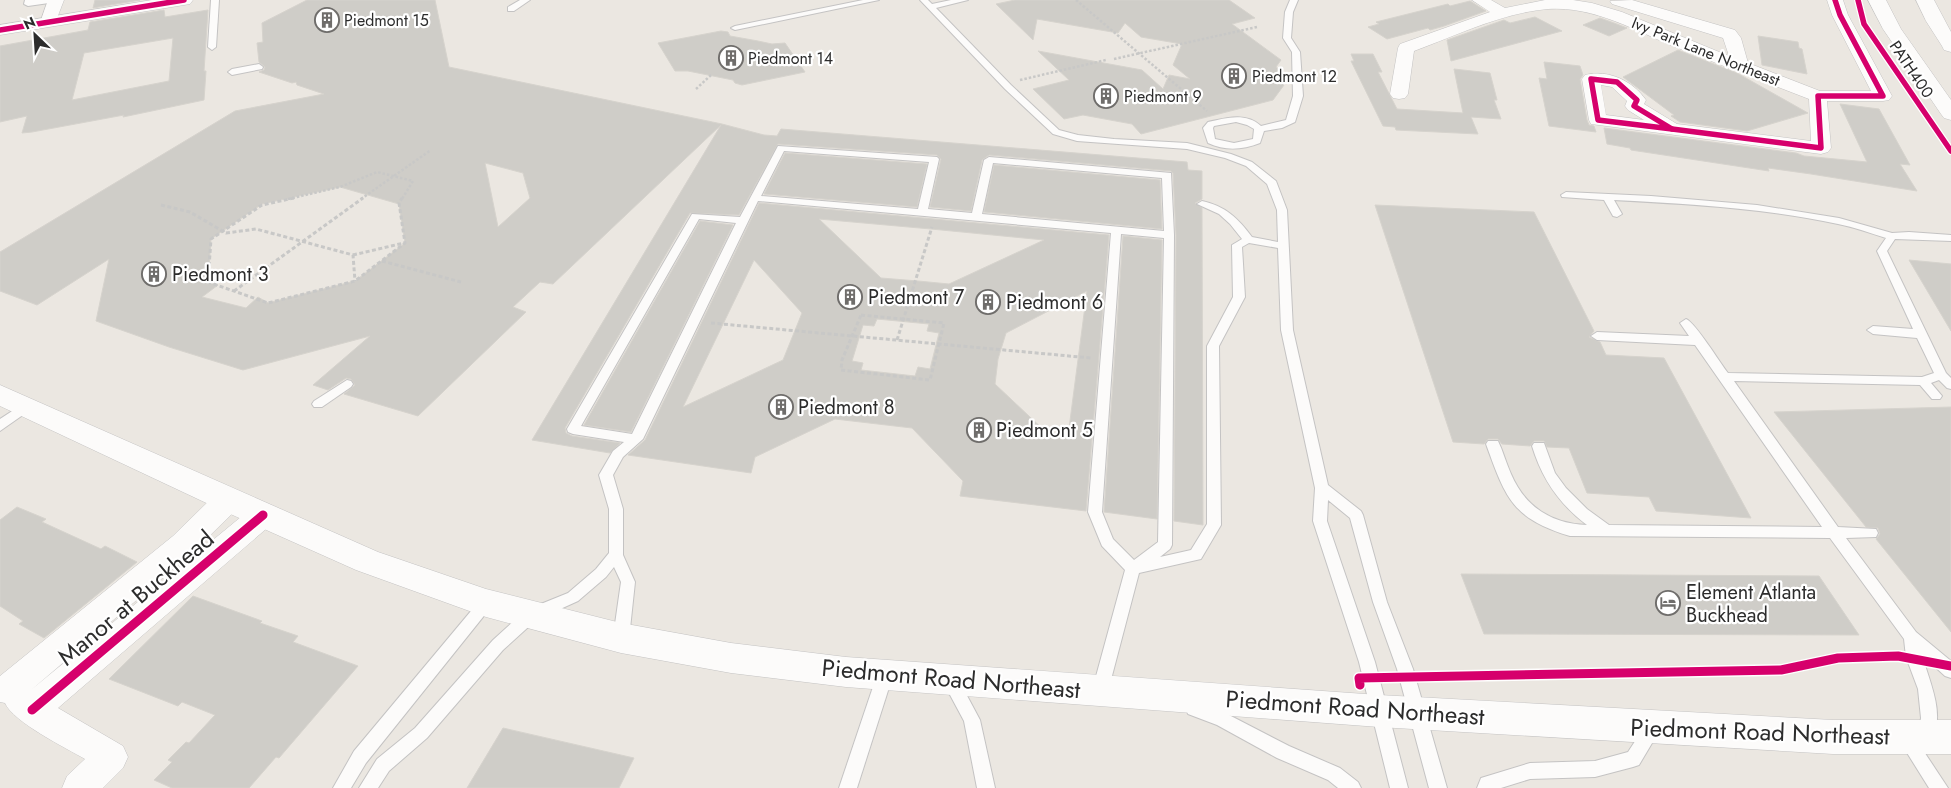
<svg xmlns="http://www.w3.org/2000/svg" width="1951" height="788" viewBox="0 0 1951 788" font-family="Jost,sans-serif">
<style>
.building{fill:#cfcdc8;stroke:#d6d3cd;fill-rule:evenodd}
.lines{fill:none;stroke-linecap:round;stroke-linejoin:round}
.service-casing{stroke:#c4c3c3;stroke-width:2}
.minor-casing{stroke:#c4c3c3;stroke-width:1}
.tertiary-casing{stroke:#c4c3c3;stroke-width:1}
.secondary-casing{stroke:#c4c3c3;stroke-width:1}
.path-far1{stroke:#c8c8c7;stroke-width:2.5;stroke-dasharray:2.5 2;stroke-linecap:butt}
.path{stroke:#c8c8c7;stroke-width:3;stroke-dasharray:4 2.5;stroke-linecap:butt}
.service{fill:#fcfbfa;fill-rule:evenodd}
.minor{fill:#fcfbfa;fill-rule:evenodd}
.tertiary{fill:#fcfbfa;fill-rule:evenodd}
.secondary{fill:#fcfbfa;fill-rule:evenodd}
.cycleway-far1-casing{stroke:#fff;stroke-width:8}
.cycleway-casing{stroke:#fff;stroke-width:12}
.cycleway-far1{stroke:#d6006c;stroke-width:5.5}
.cycleway{stroke:#d6006c;stroke-width:9}
.labels{text-anchor:middle;stroke-width:4.5;stroke-linejoin:round;paint-order:stroke}
.far-poi-label{font-size:16px;fill:#2c2c2c;stroke:#fff;text-anchor:start}
.far-street-label{font-size:16px;fill:#2c2c2c;stroke:#fff}
.poi-label{font-size:20px;fill:#2c2c2c;stroke:#fff;text-anchor:start}
.near-street-label{font-size:24px;fill:#2c2c2c;stroke:#fff}
</style>
<rect width="100%" height="100%" fill="#ebe7e1"/>
<g class="building">
<polygon points="95,0 140,0 93,8"/>
<path d="M307,0H435L449,67L722,124L764,135L777,136L781,129L1187,162L1188,170L1202,171V199L1195,203L1202,208L1203,525L1174,521L1176,235L1173,173L1171,171L989,155L982,160L971,211L930,207L941,159L937,155L778,144L739,215L690,213L565,428L566,433L572,436L620,443L610,453L532,440L721,125L553,284L540,282L513,307L526,312L418,416L344,394L355,385L351,379L346,378L328,390L313,385L370,336L243,370L169,347L96,321L109,259L37,305L0,291V252L235,111L324,94L297,85L296,82L292,83L259,72L264,70L265,67L259,62L257,43L263,42L262,23ZM485,163L523,173L530,198L498,227ZM340,187L399,204L405,243L355,281L268,303L258,297L246,308L202,297L218,285L208,282L211,239L262,204Z"/>
<polygon points="1015,0 1229,0 1255,18 1232,24 1281,60 1276,67 1282,72 1277,80 1284,85 1273,100 1141,134 1132,124 1083,115 1064,119 1033,89 1069,80 1038,51 1142,70 1163,89 1169,75 1190,79 1173,65 1182,44 1141,37 1125,23 1118,33 1037,19 1033,40 996,4"/>
<polygon points="1470,1 1486,11 1444,26 1430,30 1428,28 1387,39 1368,27 1379,24 1376,22 1448,4 1450,6"/>
<path d="M164,10L165,17L208,10L204,71H206L204,100L123,117L124,115L32,132L22,133L27,116L0,122V46L88,30L90,22ZM173,38L169,81L72,100L84,53Z"/>
<polygon points="1535,17 1562,31 1451,61 1447,40 1504,20 1510,23"/>
<polygon points="1600,18 1614,23 1627,28 1609,36 1583,25"/>
<polygon points="721,31 728,32 730,36 758,41 772,44 785,43 805,72 742,85 735,83 733,80 688,71 675,71 658,43"/>
<polygon points="1758,36 1798,42 1799,48 1802,49 1807,74 1762,65"/>
<polygon points="1678,50 1737,73 1808,113 1747,131 1680,122 1671,116 1674,115 1623,77"/>
<polygon points="1351,54 1373,54 1382,72 1378,72 1397,109 1463,113 1454,69 1490,73 1497,100 1494,100 1501,119 1471,117 1478,134 1396,130 1395,127 1383,126 1351,61 1354,61"/>
<polygon points="1544,62 1580,66 1583,75 1580,79 1587,120 1589,125 1594,126 1596,132 1549,126 1539,78 1547,79"/>
<polygon points="1840,104 1879,109 1910,165 1900,164 1917,191 1811,174 1768,168 1769,171 1631,150 1630,148 1607,144 1604,128 1796,153 1804,156 1867,162"/>
<polygon points="785,153 927,164 917,207 764,194"/>
<polygon points="994,165 1160,180 1162,229 984,212"/>
<path d="M759,203L1109,235L1086,511L960,496L963,481L912,428L835,419L755,457L751,473L628,455L645,440ZM819,219L931,229L1044,240L949,284L918,281L881,278ZM754,260L802,313L783,360L683,407ZM1087,291L1068,436L1047,433L995,384L998,359L1006,333ZM877,319L929,324L927,331L939,333L930,369L918,367L915,376L861,370L863,363L852,361L863,325L874,326Z"/>
<polygon points="1375,205 1534,212 1594,331 1589,337 1600,342 1606,355 1664,358 1751,518 1656,511 1649,497 1587,493 1569,448 1547,447 1544,441 1534,441 1530,446 1502,444 1498,439 1488,439 1484,444 1453,442"/>
<polygon points="700,221 733,225 631,432 584,425"/>
<polygon points="1123,236 1162,240 1157,519 1104,512"/>
<polygon points="1909,260 1951,264 1951,331"/>
<polygon points="1951,407 1951,632 1876,539 1880,534 1878,528 1866,527 1774,412"/>
<polygon points="17,507 46,519 42,522 101,549 105,546 137,562 44,638 19,624 23,621 0,606 0,520"/>
<polygon points="1461,574 1819,576 1859,635 1484,634"/>
<polygon points="193,596 262,621 260,623 298,636 293,642 358,666 279,758 276,757 249,788 172,788 154,780 172,762 168,760 186,742 189,743 215,715 182,702 178,706 109,679"/>
<polygon points="503,728 634,758 619,788 467,788"/>
</g>
<g class="lines">
<defs>
<g id="service">
<polygon points="25,0 60,0 56,2 28,6 24,4"/>
<polygon points="211,0 219,0 216,47 212,50 208,47"/>
<polygon points="520,0 530,0 514,11 508,11 508,7"/>
<polygon points="863,0 879,0 735,30 731,28 735,26"/>
<path d="M920,0H928L932,4L951,0H968L936,8L1011,85L1059,130L1078,135L1114,139L1187,143L1231,154L1252,162L1276,181L1287,210L1293,330L1328,485L1361,511L1363,515L1387,602L1413,669L1447,788H1429L1397,669L1373,602L1350,518L1328,500L1327,521L1375,662L1408,788H1390L1359,662L1313,521L1315,488L1281,330L1278,248L1249,243L1242,247L1245,297L1219,346L1221,525L1201,559L1139,573L1108,691L1106,696L1100,698L1094,696L1092,691L1125,570L1102,546L1088,512L1111,233L758,201L643,439L623,457L613,475L623,509V555L635,582L629,638L626,643L621,645L616,643L613,638L621,582L614,567L606,577L578,601L536,620L503,650L427,738L389,771L378,788H359L377,759L415,728L493,640L526,610L568,593L596,569L609,553V509L599,475L613,451L624,442L573,434L568,432L567,429L692,214L740,217L778,146L937,157L939,159L928,209L972,213L984,160L989,157L1171,173L1174,235L1172,545L1170,549L1160,557L1191,550L1207,524V346L1233,297L1232,245L1242,239L1230,224L1219,214L1197,204L1202,201C1225,206 1238,218 1252,237L1278,242L1277,210L1267,184L1246,166L1225,158L1187,149L1077,141L1053,134L1005,89ZM784,151L929,162L918,209L761,196ZM993,163L1162,178L1164,231L982,214ZM699,219L736,223L632,434L581,426ZM1121,234L1164,238L1158,542L1134,560L1113,539L1102,512Z"/>
<path d="M1290,0H1298L1293,12L1291,38L1300,52L1303,96L1295,122L1282,128L1264,131L1260,143C1242,150 1225,151 1208,143L1203,128L1208,122C1226,118 1246,112 1261,126L1286,120L1293,96L1292,52L1283,38L1285,12ZM1236,122L1247,125L1254,129L1253,139L1234,143L1215,139L1213,128L1214,126Z"/>
<polygon points="259,64 263,67 262,69 232,75 228,72 232,69"/>
<path d="M1566,192L1651,196L1757,205L1839,218L1892,233L1909,232L1951,235V241L1895,239L1887,251L1946,373L1951,378V389L1947,388L1939,380L1931,383L1942,396L1940,399H1932L1920,385L1734,381L1838,527L1876,529L1878,533L1876,537L1846,538L1916,632L1951,661V678L1945,676L1922,655C1930,684 1945,712 1932,741L1926,744L1920,741L1918,736L1921,718L1918,689L1906,657L1904,639L1830,538L1570,536C1512,518 1506,499 1486,444L1488,441H1498C1503,451 1506,463 1511,474C1525,507 1552,524 1587,525C1559,504 1542,479 1532,446L1534,443H1544L1555,473L1566,488L1587,509L1609,525L1822,527L1695,345L1597,340L1591,336L1597,332L1689,336L1680,323L1686,319C1695,322 1720,363 1728,373L1922,377L1934,373L1917,338L1873,334L1867,330L1873,326L1913,329L1877,251L1886,238C1870,233 1854,227 1838,224C1765,208 1688,204 1614,200L1622,214L1617,217L1613,216L1604,200L1562,197L1561,195Z"/>
<polygon points="347,380 351,381 353,384 351,387 322,407 314,407 312,404 314,401"/>
<polygon points="26,402 30,404 32,407 30,410 0,431 0,419"/>
<polygon points="486,597 491,599 493,603 491,607 366,763 351,788 333,788 354,751 481,599"/>
<polygon points="885,668 891,670 893,675 857,788 839,788 877,675 879,670"/>
<polygon points="950,673 956,675 980,720 995,788 977,788 964,721 942,680 944,675"/>
<polygon points="1194,702 1229,715 1289,746 1340,768 1358,782 1361,788 1338,788 1328,780 1277,758 1217,725 1188,714 1186,709 1188,704"/>
<polygon points="1653,720 1659,723 1661,728 1639,765 1633,767 1595,777 1530,779 1501,788 1477,788 1481,778 1530,763 1595,761 1628,752 1647,723"/>
<polygon points="1907,732 1913,735 1948,788 1929,788 1899,740 1901,735"/>
</g>
<g id="minor">
<polygon points="48,0 64,0 54,26 42,26 40,23"/>
<path d="M1472,0H1491L1505,8L1545,0H1573L1592,3L1622,12L1729,56L1723,38L1612,4L1610,1L1632,0L1735,30L1741,38L1748,63L1820,91H1871L1832,15L1827,0H1843L1848,15L1892,96L1889,100L1883,101H1827L1831,148L1828,152L1821,154L1591,124L1589,120L1582,79L1585,75C1608,69 1633,81 1646,100L1644,104L1677,124L1811,141L1809,99C1765,82 1721,65 1678,48C1635,31 1595,6 1548,9C1502,13 1457,35 1414,51L1408,94L1405,98L1399,99L1393,98L1390,94L1398,48L1400,44L1490,12ZM1601,85L1612,87L1627,101L1625,106L1628,110L1644,120L1606,115Z"/>
<path d="M228,489L238,492L242,500L238,508L193,552L31,690L253,507L263,504L273,507L277,515L273,523L58,708L123,746L128,757L123,768L103,788H62L67,776L85,759C66,748 13,722 5,703L0,702V676L173,536L218,492Z"/>
</g>
<polygon id="tertiary" points="152,0 193,0 190,4 184,5 0,35 0,25"/>
<g id="secondary">
<polygon points="1868,0 1886,0 1901,29 1951,100 1951,120 1944,118 1941,114 1883,29"/>
<polygon points="1916,0 1934,0 1951,32 1951,52 1944,50 1942,46 1926,21"/>
<polygon points="0,385 378,552 486,589 621,623 731,643 846,657 1379,695 1833,720 1951,720 1951,754 1833,754 1379,727 846,687 731,673 621,653 486,617 356,570 217,508 0,406"/>
</g>
</defs>
<use href="#service" class="service-casing"/>
<use href="#minor" class="minor-casing"/>
<use href="#tertiary" class="tertiary-casing"/>
<use href="#secondary" class="secondary-casing"/>
<g class="path-far1">
<polyline points="1076,0 1207,111"/>
<polyline points="1114,59 1257,27"/>
<polyline points="1020,80 1106,60"/>
<polyline points="696,89 711,75"/>
<polyline points="288,199 340,187 377,172 413,181 402,199"/>
<polyline points="361,199 431,150"/>
</g>
<g class="path">
<polyline points="294,198 262,205 211,239 208,282 268,303 355,281 405,243 399,203 402,198"/>
<polyline points="161,205 190,212 226,233 256,229 353,255 355,281"/>
<polyline points="353,255 404,243"/>
<polyline points="382,261 461,282"/>
<polyline points="234,291 363,198"/>
<polygon points="861,315 944,323 930,380 841,370 842,360"/>
<polyline points="711,323 1091,358"/>
<polyline points="897,340 932,227"/>
</g>
<use href="#service" class="service"/>
<use href="#minor" class="minor"/>
<use href="#tertiary" class="tertiary"/>
<use href="#secondary" class="secondary"/>
<defs>
<g id="cycleway-far1">
<polyline points="1858,0 1864,24 1951,151"/>
<polyline points="0,30 184,0"/>
<polygon points="1591,79 1617,82 1637,100 1634,106 1672,129 1598,120"/>
<polyline points="1672,129 1821,148 1818,96 1883,96 1840,15 1835,0"/>
</g>
<g id="cycleway">
<polyline points="1360,685 1359,678 1781,670 1838,658 1898,656 1951,666"/>
<polyline points="32,710 263,515"/>
</g>
</defs>
<use href="#cycleway-far1" class="cycleway-far1-casing"/>
<use href="#cycleway" class="cycleway-casing"/>
<use href="#cycleway-far1" class="cycleway-far1"/>
<use href="#cycleway" class="cycleway"/>
</g>
<defs>
<symbol id="building-ring" viewBox="-11 -11 22 22"><circle r="9.5" fill="#fff" stroke="#6f6d6b" stroke-width="1.5"/><path d="M-4-6H4V6H1V3H-1V6H-4ZM-2.5-4.3h1.7v1.8h-1.7ZM.8-4.3h1.7v1.8H.8ZM-2.5-1h1.7V.8h-1.7ZM.8-1h1.7V.8H.8Z" fill="#6f6d6b"/></symbol>
<symbol id="hotel-ring" viewBox="-11 -11 22 22"><circle r="9.5" fill="#fff" stroke="#6f6d6b" stroke-width="1.5"/><path d="M-6-4.5h1.5V1H6V5H4.5V3h-9V5H-6ZM-4 0a1.8 1.8 0 1 1 3.6 0ZM.5 0V-2.5h3Q6-2.5 6 0Z" fill="#6f6d6b"/></symbol>
</defs>
<g fill-rule="evenodd">
<use href="#building-ring" x="313" y="6" width="28" height="28"/>
<use href="#building-ring" x="717" y="44" width="28" height="28"/>
<use href="#building-ring" x="1220" y="62" width="28" height="28"/>
<use href="#building-ring" x="1092" y="82" width="28" height="28"/>
<use href="#building-ring" x="140" y="260" width="28" height="28"/>
<use href="#building-ring" x="836" y="283" width="28" height="28"/>
<use href="#building-ring" x="974" y="288" width="28" height="28"/>
<use href="#building-ring" x="767" y="393" width="28" height="28"/>
<use href="#building-ring" x="965" y="416" width="28" height="28"/>
<use href="#hotel-ring" x="1654" y="589" width="28" height="28"/>
</g>
<g class="labels">
<g class="far-poi-label">
<text x="344" y="26">Piedmont 15</text>
<text x="748" y="64">Piedmont 14</text>
<text x="1252" y="82">Piedmont 12</text>
<text x="1124" y="102">Piedmont 9</text>
</g>
<g class="far-street-label">
<text transform="translate(1706 51) rotate(22)" y="6">Ivy Park Lane Northeast</text>
<text transform="translate(1912 69) rotate(56)" y="6">PATH400</text>
</g>
<g class="poi-label">
<text x="172" y="281">Piedmont 3</text>
<text x="868" y="304">Piedmont 7</text>
<text x="1006" y="309">Piedmont 6</text>
<text x="798" y="414">Piedmont 8</text>
<text x="996" y="437">Piedmont 5</text>
<text x="1686" y="599">Element Atlanta<tspan x="1686" dy="23">Buckhead</tspan></text>
</g>
<g class="near-street-label">
<text transform="translate(136 598) rotate(-40)" y="8">Manor at Buckhead</text>
<text transform="translate(951 679) rotate(5)" y="8">Piedmont Road Northeast</text>
<text transform="translate(1355 708) rotate(4)" y="8">Piedmont Road Northeast</text>
<text transform="translate(1760 732) rotate(2)" y="8">Piedmont Road Northeast</text>
</g>
</g>
<g transform="translate(35 35) rotate(335)" stroke="#ffffff" stroke-width="4" paint-order="stroke">
<path d="M0-4L9 19L0 12L-9 19Z" fill="#2c2c2c"/>
<text y="-8" font-size="14" font-weight="bold" text-anchor="middle" fill="#2c2c2c">N</text>
</g>
</svg>
